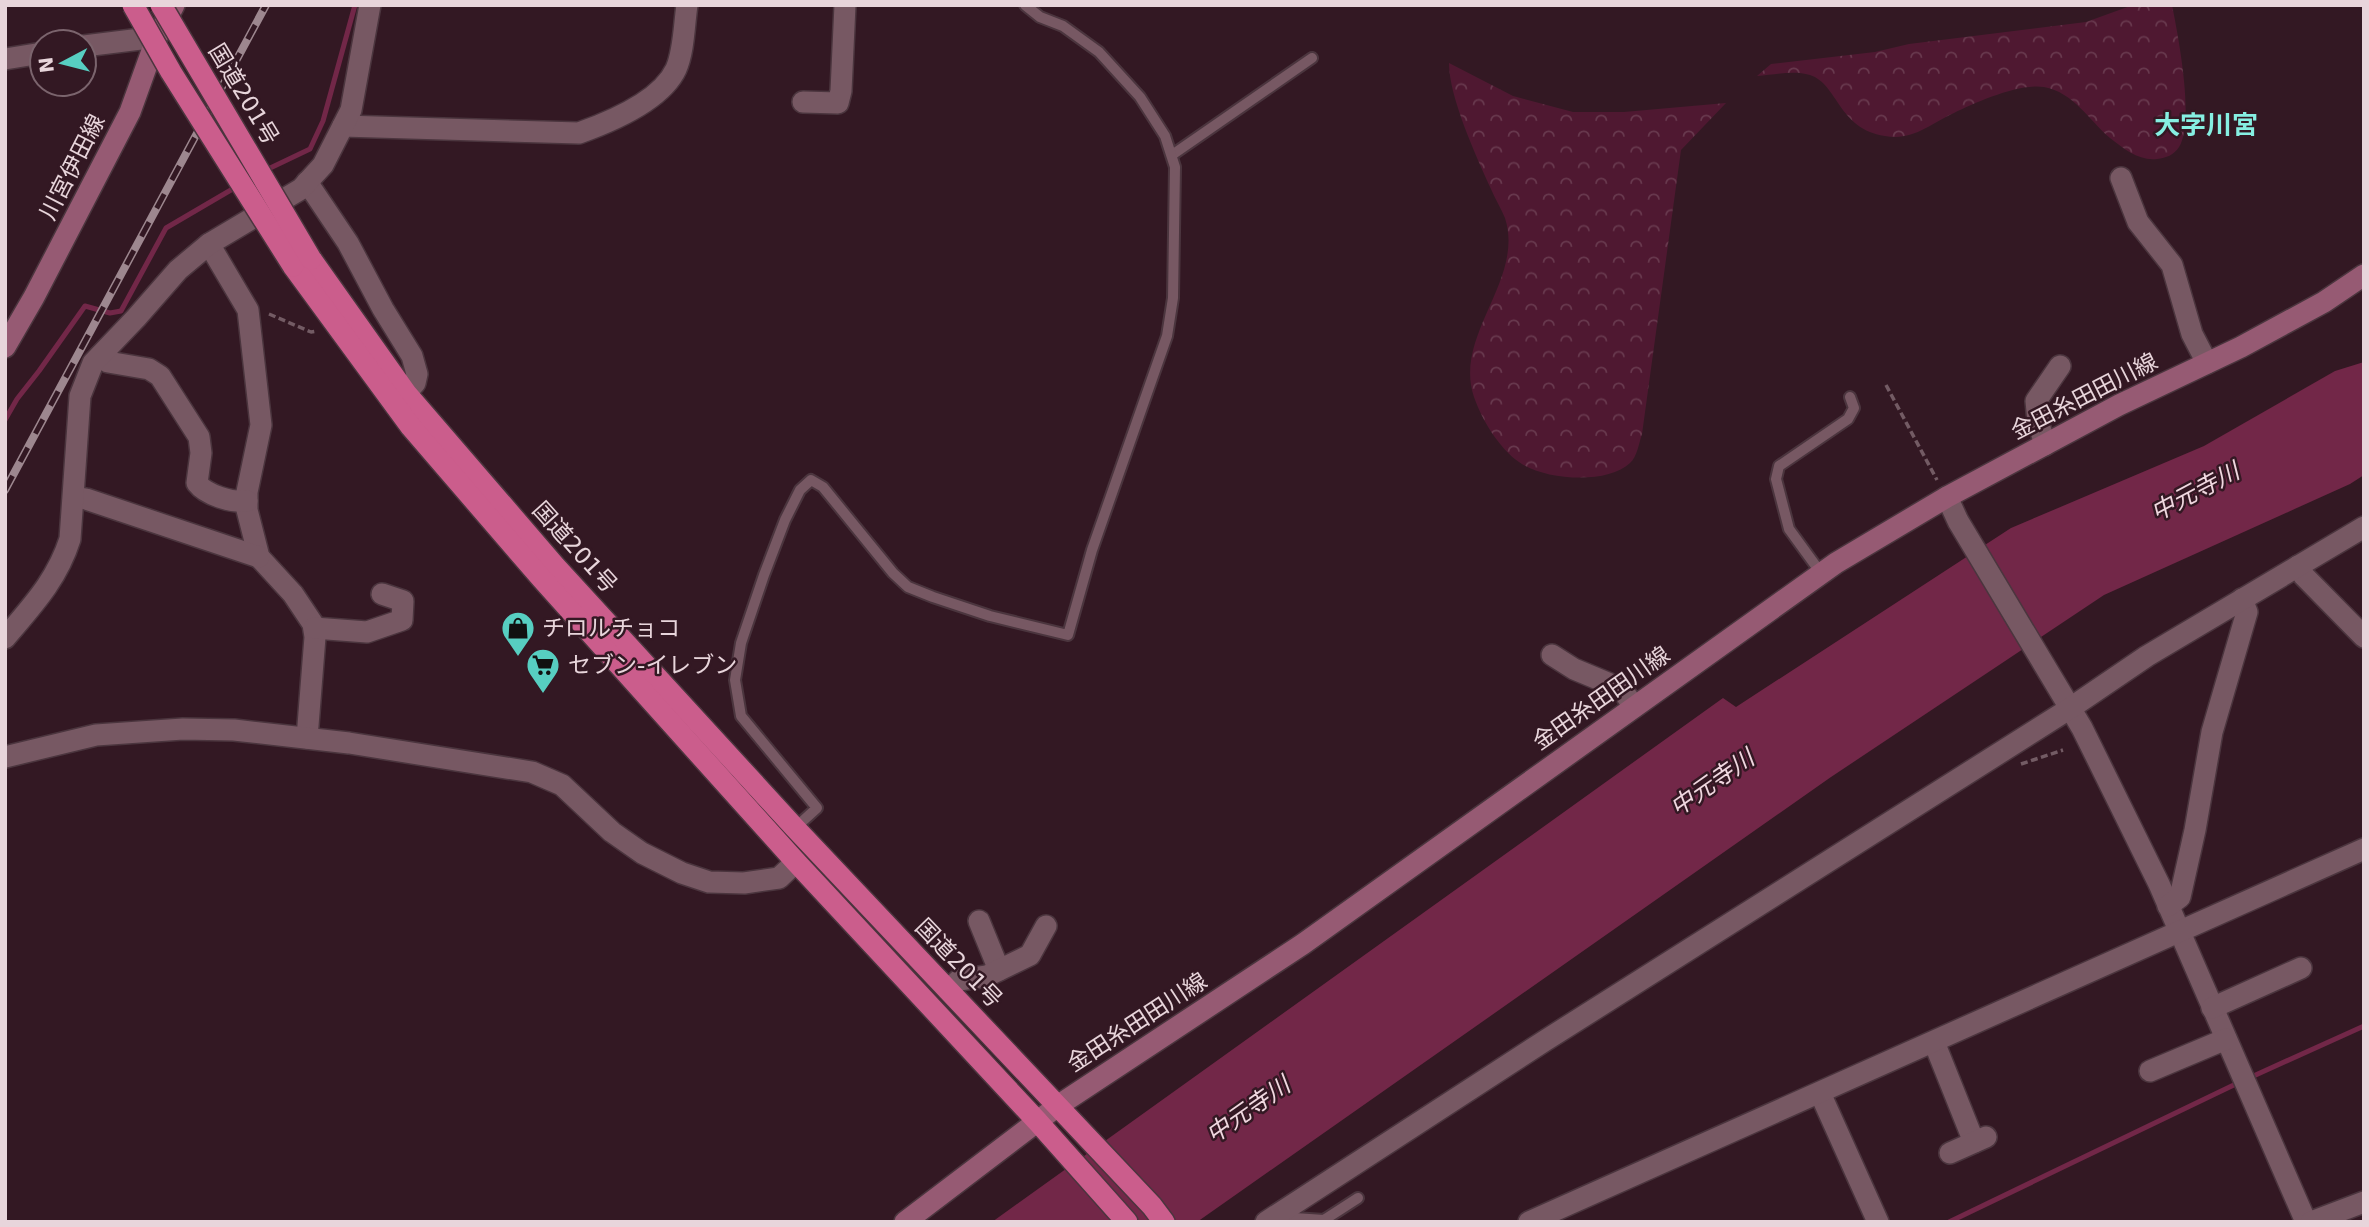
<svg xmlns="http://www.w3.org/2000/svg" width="2369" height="1227" viewBox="0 0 2369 1227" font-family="'DejaVu Sans','Noto Sans JP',sans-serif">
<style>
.forest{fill:url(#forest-crowns)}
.water{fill:#722748}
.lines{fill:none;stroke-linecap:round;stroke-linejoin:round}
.stream{stroke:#722748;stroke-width:5}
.service-casing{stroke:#4b353e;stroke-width:14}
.minor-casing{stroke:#4b353e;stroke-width:24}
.tertiary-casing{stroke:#4b353e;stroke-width:24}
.secondary-casing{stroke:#4b353e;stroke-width:24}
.trunk-casing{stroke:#4b353e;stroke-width:24}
.path{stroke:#735b64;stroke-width:3.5;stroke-dasharray:7 3.5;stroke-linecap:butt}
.service{stroke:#775863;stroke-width:10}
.minor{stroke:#775863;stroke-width:21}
.tertiary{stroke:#775863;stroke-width:21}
.secondary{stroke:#965a73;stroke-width:21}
.trunk{stroke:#cb5d8c;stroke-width:21}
.rail-casing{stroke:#9d878f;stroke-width:8}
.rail{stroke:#331823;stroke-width:5;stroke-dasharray:16;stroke-linecap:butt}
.trunk-bridge-casing{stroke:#4b353e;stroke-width:24;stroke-linecap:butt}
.trunk-bridge{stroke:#cb5d8c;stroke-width:21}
.labels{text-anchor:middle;stroke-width:5;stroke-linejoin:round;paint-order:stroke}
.street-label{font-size:23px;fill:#e8d5db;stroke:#331823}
.poi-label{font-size:23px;fill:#e8d5db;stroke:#331823;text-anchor:start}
.water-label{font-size:24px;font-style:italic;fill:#f0d8e0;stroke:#331823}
.quarter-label{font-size:26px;font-weight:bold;fill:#86efe2;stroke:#331823}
</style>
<defs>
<pattern id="forest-crowns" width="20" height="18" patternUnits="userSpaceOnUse" patternTransform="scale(1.75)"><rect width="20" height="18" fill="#4f1831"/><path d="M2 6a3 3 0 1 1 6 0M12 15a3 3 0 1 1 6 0" fill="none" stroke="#68394e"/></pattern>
</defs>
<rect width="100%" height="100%" fill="#331823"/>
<g class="forest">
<path d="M2133,5H2172C2178,35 2195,121 2179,147C2174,155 2166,158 2157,159C2139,161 2124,149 2110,138C2090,121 2073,92 2044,87C2020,83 1976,102 1954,113C1930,124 1913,141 1885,136C1838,129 1838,84 1810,75C1793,70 1774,75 1757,76L1771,64L1875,52L1909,44L2086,22Z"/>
<path d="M1449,63L1513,96L1573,112H1624L1726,103L1681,150L1642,434C1639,443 1637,457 1630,463C1607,485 1544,480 1519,462C1499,448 1482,420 1474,397C1453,335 1525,280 1505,218C1501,208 1495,199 1491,189C1476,156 1449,97 1449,63Z"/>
</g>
<polygon class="water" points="2364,362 2364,475 2350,484 2104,595 1831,777 1197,1222 992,1222 1723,698 1736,707 2011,528 2204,446 2335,371"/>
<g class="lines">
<g class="stream">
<polyline points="266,170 310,149 323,121 355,5"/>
<polyline points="5,420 17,399 39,371 85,306 110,313 121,311 166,228 236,187"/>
<polyline points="2249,1078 2364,1026"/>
<polyline points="1949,1222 2240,1082"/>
</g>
<defs>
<g id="service">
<polyline points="1172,155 1312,58"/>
<polyline points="1821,573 1789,529 1776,479 1779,466 1848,419 1854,408 1850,397"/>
<polyline points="795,828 817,808 741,716 735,680 741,643 764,575 785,520 800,490 811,480 823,487 893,573 908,587 933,597 990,616 1068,635 1092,550 1167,336 1173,298 1175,167 1165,136 1140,97 1099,52 1063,26 1040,17 1025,5"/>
<polyline points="1280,1217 1324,1220 1358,1198"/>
</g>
<g id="minor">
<polyline points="84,46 157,37"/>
<polyline points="5,59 42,53"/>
<polyline points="803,102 838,103 841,91 845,5"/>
<path d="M343,126L579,133C610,122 661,101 676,69C684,51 684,25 687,5"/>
<polyline points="2121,178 2138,222 2172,265 2192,334 2207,363"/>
<polyline points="307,182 348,243 383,309 412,356 417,374 415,383 406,393"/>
<polyline points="209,244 248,310 261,425 247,492 247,510 259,557 293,594 313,624 315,637 307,738"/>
<path d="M100,356L108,362L149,369L160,376L199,437L201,453L197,483C206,495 232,503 247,501"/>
<polyline points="2045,445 2038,421 2036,401 2060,366"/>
<polyline points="74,497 86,499 259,557"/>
<polyline points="1947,497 1958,521 2082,728 2159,884 2306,1222"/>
<polyline points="2298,566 2304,576 2364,637"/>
<polyline points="314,628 367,632 402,620 403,601 382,594"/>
<path d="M5,638C32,606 57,580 70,539L80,396L93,363L136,318L178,270L209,244L301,189L323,165L351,110L370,5"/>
<polyline points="1552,655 1574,669 1622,689 1634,707"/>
<polyline points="5,757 96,735 183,729 234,730 349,743 532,772 562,785 612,832 642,853 682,873 709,882 744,883 779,878 796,862"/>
<polyline points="2168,906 2180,897 2195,830 2212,732 2247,612 2242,599"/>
<polyline points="979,921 999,970"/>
<polyline points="948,990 959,980 987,976 1030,955 1046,926"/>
<polyline points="2212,1008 2301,968"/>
<polyline points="1934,1042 1974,1142"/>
<polyline points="2150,1071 2226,1039"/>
<polyline points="1820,1093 1878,1222"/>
<polyline points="1950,1153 1986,1137"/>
<polyline points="1266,1222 1546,1040 2069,709 2147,656 2364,527"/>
<polyline points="1529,1222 2364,849"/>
</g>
<polyline id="tertiary" points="2311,1222 2364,1202"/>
<g id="secondary">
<polyline points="5,347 34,297 130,112 157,37 174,5"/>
<polyline points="905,1222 1059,1105 1303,944 1836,563 1947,497 2119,405 2241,347 2324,302 2364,275"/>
</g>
<g id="trunk">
<polyline points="311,259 406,393 555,566 795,828 1152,1206 1164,1222"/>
<polyline points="293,266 411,427 542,579 796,862 1038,1122 1127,1222"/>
</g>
</defs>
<use href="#service" class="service-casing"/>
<use href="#minor" class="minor-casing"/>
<use href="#tertiary" class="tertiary-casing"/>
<use href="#secondary" class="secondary-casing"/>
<use href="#trunk" class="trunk-casing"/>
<g class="path">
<polyline points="269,314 311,332 317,331"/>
<polyline points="1886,385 1937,480"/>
<polyline points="2021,764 2063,750"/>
</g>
<use href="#service" class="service"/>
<use href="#minor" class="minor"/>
<use href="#tertiary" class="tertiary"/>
<use href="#secondary" class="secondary"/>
<use href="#trunk" class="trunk"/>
<defs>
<polyline id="rail" points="5,490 266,5"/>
</defs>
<use href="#rail" class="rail-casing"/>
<use href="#rail" class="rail"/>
<defs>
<g id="trunk-bridge">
<polyline points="133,5 171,72 293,266"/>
<polyline points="161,5 311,259"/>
</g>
</defs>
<use href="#trunk-bridge" class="trunk-bridge-casing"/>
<use href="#trunk-bridge" class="trunk-bridge"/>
</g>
<defs>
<symbol id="shop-pin" viewBox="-11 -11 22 30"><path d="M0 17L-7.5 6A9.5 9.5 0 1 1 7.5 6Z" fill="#57cec1" stroke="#331823"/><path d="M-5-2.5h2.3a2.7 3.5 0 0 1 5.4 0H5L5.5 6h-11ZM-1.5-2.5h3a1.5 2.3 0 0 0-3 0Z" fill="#111"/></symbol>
<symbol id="supermarket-pin" viewBox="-11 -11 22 30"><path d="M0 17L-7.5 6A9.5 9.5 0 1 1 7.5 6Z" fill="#57cec1" stroke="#331823"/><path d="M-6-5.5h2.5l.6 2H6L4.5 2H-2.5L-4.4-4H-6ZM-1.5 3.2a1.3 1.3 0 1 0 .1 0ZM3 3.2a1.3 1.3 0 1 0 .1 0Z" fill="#111"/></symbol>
</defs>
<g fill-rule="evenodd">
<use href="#shop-pin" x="499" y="609" width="38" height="52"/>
<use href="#supermarket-pin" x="524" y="646" width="38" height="52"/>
</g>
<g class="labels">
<g class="street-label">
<text transform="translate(244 94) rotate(59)" y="8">国道201号</text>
<text transform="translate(72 167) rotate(-63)" y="8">川宮伊田線</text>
<text transform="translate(2084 396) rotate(-27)" y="8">金田糸田田川線</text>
<text transform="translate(575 547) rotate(48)" y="8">国道201号</text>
<text transform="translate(1601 698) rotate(-35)" y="8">金田糸田田川線</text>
<text transform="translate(959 963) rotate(46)" y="8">国道201号</text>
<text transform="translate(1137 1022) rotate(-33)" y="8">金田糸田田川線</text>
</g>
<g class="poi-label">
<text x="542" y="636">チロルチョコ</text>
<text x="568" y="673">セブン-イレブン</text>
</g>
<g class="water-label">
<text transform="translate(2195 492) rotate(-28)" y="8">中元寺川</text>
<text transform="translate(1712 783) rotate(-35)" y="8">中元寺川</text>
<text transform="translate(1248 1110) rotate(-35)" y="8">中元寺川</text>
</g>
<g class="quarter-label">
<text x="2206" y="134">大字川宮</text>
</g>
</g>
<rect width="2369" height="1227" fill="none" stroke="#e8d5db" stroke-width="14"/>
<g transform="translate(63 63) rotate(263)"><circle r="33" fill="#331823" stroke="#7b646d" stroke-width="2"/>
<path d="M0-5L12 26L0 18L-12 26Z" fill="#57cec1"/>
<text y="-10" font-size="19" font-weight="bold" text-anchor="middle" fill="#e8d5db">N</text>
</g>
</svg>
